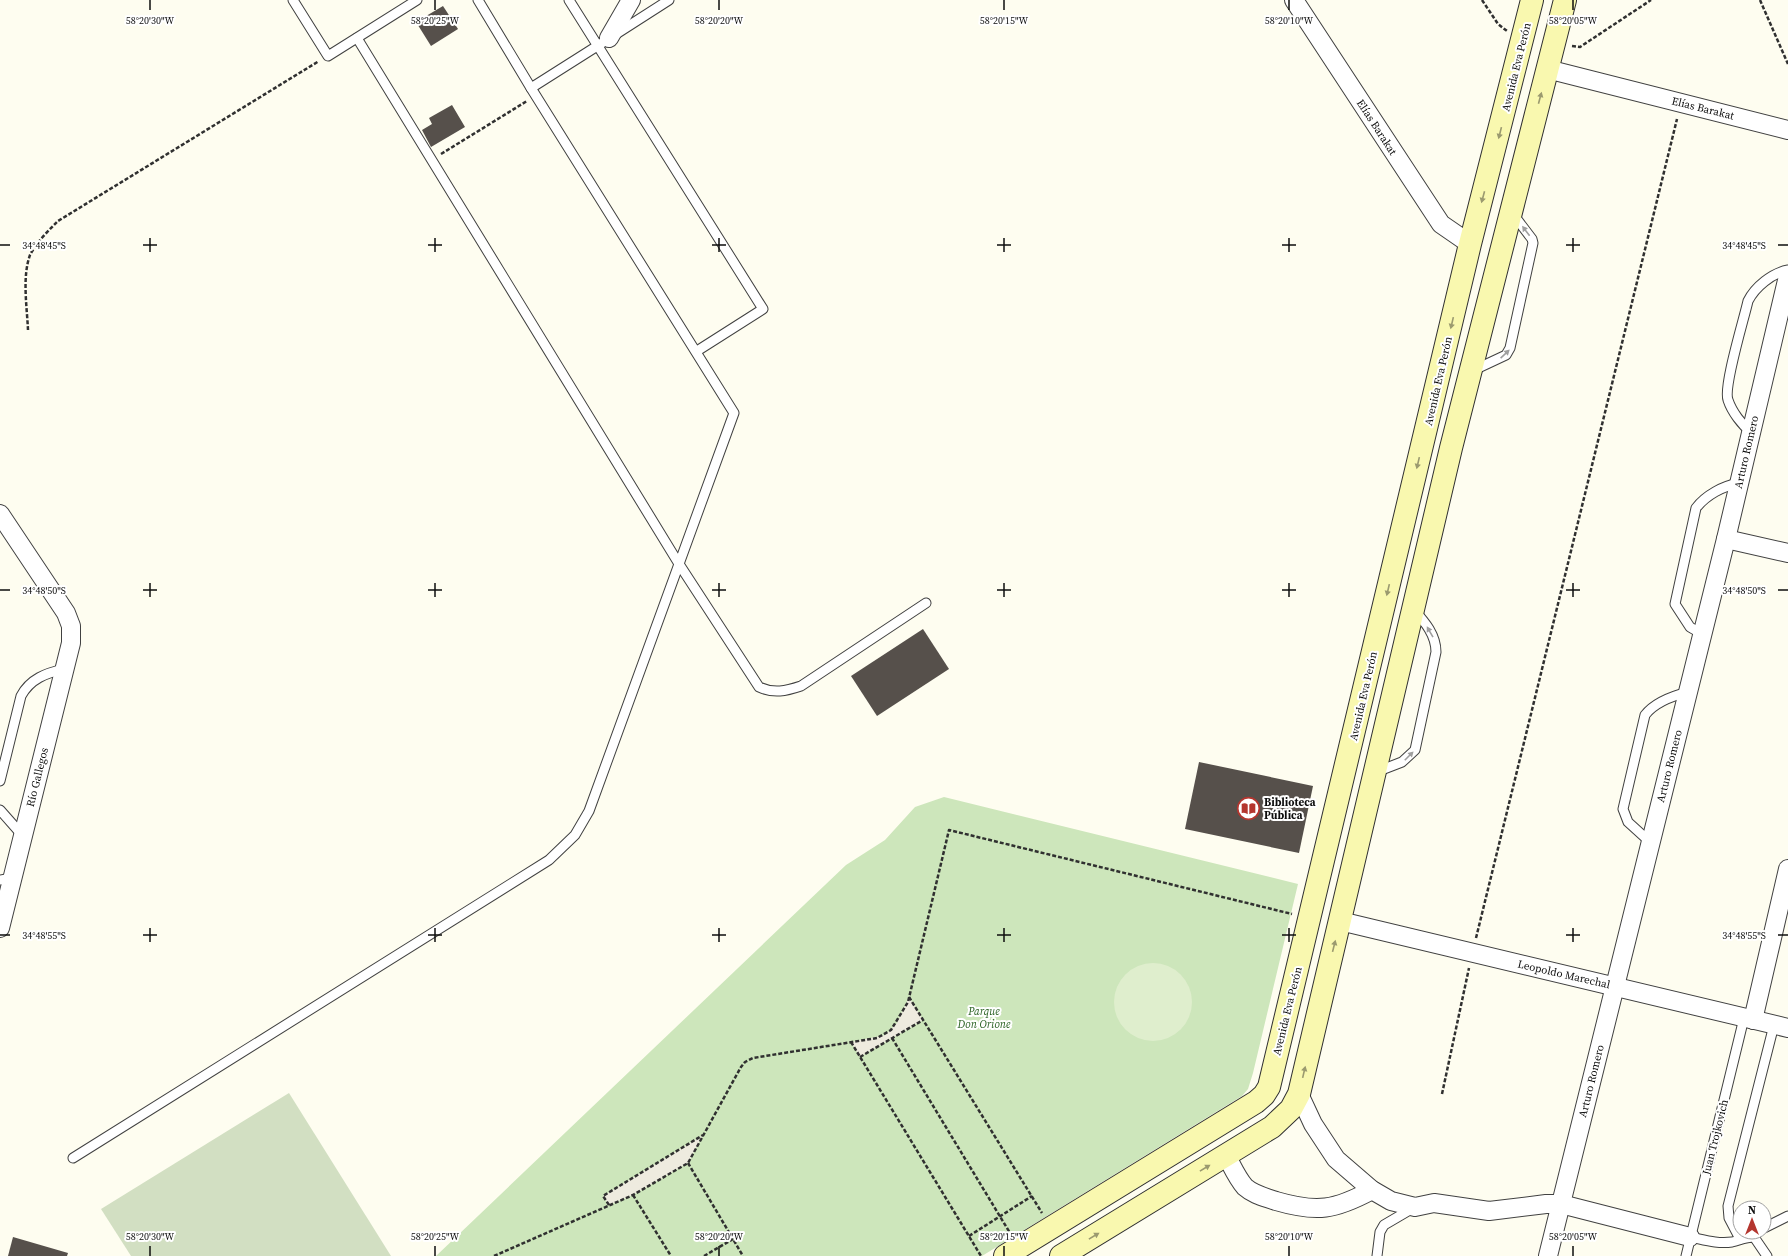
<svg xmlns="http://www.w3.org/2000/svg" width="1788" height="1256" viewBox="0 0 1788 1256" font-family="'Source Serif 4',serif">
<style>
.green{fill:#cde6bb}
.cemetery{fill:#d2dfc2}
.pitch{fill:#dfeecd}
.plaza{fill:#eeebdf}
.building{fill:#56504b}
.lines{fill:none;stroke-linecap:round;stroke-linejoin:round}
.lane-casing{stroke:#414141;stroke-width:11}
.street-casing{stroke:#414141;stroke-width:20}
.secondary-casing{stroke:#303030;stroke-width:24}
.path{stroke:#303030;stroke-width:2.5;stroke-dasharray:4 2;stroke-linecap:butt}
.lane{stroke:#fff;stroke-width:9}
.street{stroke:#fff;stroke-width:18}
.secondary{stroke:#f9f8af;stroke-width:22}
.oneway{fill:#9b9a6f}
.oneway2{fill:#9f9f9f}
.ticks{fill:none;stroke:#0e0e0e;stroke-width:1.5}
.labels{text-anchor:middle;stroke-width:4;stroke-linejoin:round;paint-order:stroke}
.street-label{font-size:11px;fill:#0e0e0e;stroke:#fff}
.poi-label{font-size:11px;font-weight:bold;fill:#0e0e0e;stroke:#fff;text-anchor:start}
.park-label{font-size:11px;font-style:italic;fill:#296122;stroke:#fff}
.ticks-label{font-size:10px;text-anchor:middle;fill:#0e0e0e;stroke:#fff;stroke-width:4;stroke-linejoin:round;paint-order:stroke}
</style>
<rect width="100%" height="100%" fill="#fefdf0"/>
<polygon class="green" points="944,797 1298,884 1253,1073 1248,1089 1242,1096 982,1256 436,1256 846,865 885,840 915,807"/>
<polygon class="cemetery" points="289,1093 391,1256 131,1256 101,1209"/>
<circle class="pitch" cx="1153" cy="1002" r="39"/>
<g class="plaza">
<polygon points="909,997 923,1020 860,1057 851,1042 885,1035 897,1023"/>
<polygon points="703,1135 688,1163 633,1195 609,1205 603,1196"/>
</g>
<g class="building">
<polygon points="443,6 458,29 431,46 416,22"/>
<polygon points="452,105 465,127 431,147 422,130 432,124 429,118"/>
<polygon points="923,629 949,669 877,716 851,676"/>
<polygon points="1199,762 1313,786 1299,853 1185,829"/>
<polygon points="13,1237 68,1253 67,1256 8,1256"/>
</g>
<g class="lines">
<defs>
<g id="lane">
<polyline points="293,0 328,56 417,0"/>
<polyline points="569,0 763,309 697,351"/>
<polyline points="616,34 669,0"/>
<path d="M357,38L679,564L759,687C774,694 786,691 801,686L926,603"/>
<polyline points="531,88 602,43"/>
<polyline points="1474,370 1506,355 1510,348 1533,243 1532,239 1513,214"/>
<path d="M1751,432C1742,425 1732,412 1728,400C1723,387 1744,319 1748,301C1755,287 1772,273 1788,270"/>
<path d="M1702,634L1690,627L1675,604L1696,508C1706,495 1723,486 1739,483"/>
<path d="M1376,772L1402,762L1415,750L1436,652C1436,635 1425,622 1414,610"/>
<path d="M0,781L21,696C30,679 46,673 64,669"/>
<polyline points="0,810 23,836"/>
<path d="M1650,842L1628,822L1623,809L1645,715C1655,702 1672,696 1688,692"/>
<polyline points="0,880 12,878"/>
<polyline points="73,1158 549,860 575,835 589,811 734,413 531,88 478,0"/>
<polyline points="1764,1228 1788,1216"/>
<path d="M1690,1237C1705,1240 1717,1244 1732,1242C1740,1240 1746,1237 1754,1237L1767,1256"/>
<polyline points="1740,1239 1729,1218 1728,1206 1774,1025"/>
<polyline points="1377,1256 1380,1232 1384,1225 1413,1208"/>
<polyline points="1686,1256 1744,1018"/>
</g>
<g id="street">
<polyline points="1294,0 1441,224 1470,244"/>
<polyline points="609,38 631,0"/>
<polyline points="1547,69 1788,130"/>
<polyline points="0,514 66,613 71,626 71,643 0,928"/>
<polyline points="1726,539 1788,553"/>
<polyline points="1340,921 1788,1028"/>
<polyline points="1753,1020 1788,869"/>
<polyline points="1299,1094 1313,1124 1336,1159 1372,1190 1391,1201 1415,1207 1434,1203 1489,1211 1546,1204 1561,1204 1690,1237"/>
<path d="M1226,1155C1232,1166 1237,1178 1245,1187C1254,1195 1265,1197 1276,1201C1317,1213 1335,1210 1372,1190"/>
<polyline points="1548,1256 1726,539 1788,276"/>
</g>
<g id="secondary">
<polyline points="1005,1256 1256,1102 1264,1095 1269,1087 1470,244 1532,0"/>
<polyline points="1061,1256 1272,1127 1291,1109 1299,1094 1451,448 1565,0"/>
</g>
</defs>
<use href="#lane" class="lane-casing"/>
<use href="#street" class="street-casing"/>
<use href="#secondary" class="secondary-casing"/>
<g class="path">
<polyline points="1482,0 1498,24 1507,31"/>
<polyline points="1760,0 1788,64"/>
<polyline points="1572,46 1580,47 1651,0"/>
<polyline points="441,154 527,101"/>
<path d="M28,330C27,307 22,277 30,255C36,243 48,231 58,221L319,61"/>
<polyline points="1476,938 1677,119"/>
<polyline points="909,997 1042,1213"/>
<polyline points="892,1038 1010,1233"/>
<polyline points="851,1042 981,1256"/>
<polyline points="860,1057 923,1020"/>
<polyline points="1442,1094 1469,968"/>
<polyline points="688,1163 743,1256"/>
<polyline points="633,1195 671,1256"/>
<polyline points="609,1205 603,1196 703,1135"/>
<polyline points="969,1236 1032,1196"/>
<polyline points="494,1256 633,1195 688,1163 741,1067 745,1062 753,1058 877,1038 891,1030 908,1002 949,830 1292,914"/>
<polyline points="704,1256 733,1239"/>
</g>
<use href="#lane" class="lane"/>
<use href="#street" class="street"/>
<use href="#secondary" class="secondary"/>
</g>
<defs><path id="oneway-solid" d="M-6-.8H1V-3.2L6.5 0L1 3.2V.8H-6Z"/></defs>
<g class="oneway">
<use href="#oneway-solid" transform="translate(1540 98) rotate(-75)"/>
<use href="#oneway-solid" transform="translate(1500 133) rotate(104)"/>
<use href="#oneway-solid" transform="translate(1483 197) rotate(105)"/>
<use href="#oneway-solid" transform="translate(1452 323) rotate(103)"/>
<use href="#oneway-solid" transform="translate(1418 463) rotate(103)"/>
<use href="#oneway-solid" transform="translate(1388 590) rotate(103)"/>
<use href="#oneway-solid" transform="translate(1334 946) rotate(-76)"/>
<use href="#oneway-solid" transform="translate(1304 1072) rotate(-77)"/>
<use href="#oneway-solid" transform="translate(1205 1168) rotate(-31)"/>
<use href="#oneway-solid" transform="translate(1094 1236) rotate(-31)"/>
</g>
<g class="oneway2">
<use href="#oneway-solid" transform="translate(1526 231) rotate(-127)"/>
<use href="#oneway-solid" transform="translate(1505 354) rotate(-43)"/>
<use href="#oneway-solid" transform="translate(1430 632) rotate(-120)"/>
<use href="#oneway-solid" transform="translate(1409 756) rotate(-45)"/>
</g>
<path class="ticks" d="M150,0V10M435,0V10M719,0V10M1004,0V10M1289,0V10M1573,0V10M150,238V252M435,238V252M719,238V252M1004,238V252M1289,238V252M1573,238V252M0,245H10M143,245H157M428,245H442M712,245H726M997,245H1011M1282,245H1296M1566,245H1580M1778,245H1788M150,583V597M435,583V597M719,583V597M1004,583V597M1289,583V597M1573,583V597M0,590H10M143,590H157M428,590H442M712,590H726M997,590H1011M1282,590H1296M1566,590H1580M1778,590H1788M150,928V942M435,928V942M719,928V942M1004,928V942M1289,928V942M1573,928V942M0,935H10M143,935H157M428,935H442M712,935H726M997,935H1011M1282,935H1296M1566,935H1580M1778,935H1788M150,1246V1256M435,1246V1256M719,1246V1256M1004,1246V1256M1289,1246V1256M1573,1246V1256"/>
<defs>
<symbol id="library-ring" viewBox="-11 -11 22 22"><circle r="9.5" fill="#fff" stroke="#b4362f" stroke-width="1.5"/><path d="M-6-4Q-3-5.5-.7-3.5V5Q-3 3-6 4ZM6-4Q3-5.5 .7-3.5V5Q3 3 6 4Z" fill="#b4362f"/></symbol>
</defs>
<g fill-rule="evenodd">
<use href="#library-ring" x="1236" y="796" width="25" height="25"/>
</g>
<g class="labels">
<g class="street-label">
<text transform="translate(1516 67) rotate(-76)" y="4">Avenida Eva Perón</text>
<text transform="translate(1703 108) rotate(14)" y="4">Elías Barakat</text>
<text transform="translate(1377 127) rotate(57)" y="4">Elías Barakat</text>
<text transform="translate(1438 381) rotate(-77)" y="4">Avenida Eva Perón</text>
<text transform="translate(1746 452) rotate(-77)" y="4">Arturo Romero</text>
<text transform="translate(1363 696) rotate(-77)" y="4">Avenida Eva Perón</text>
<text transform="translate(1669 766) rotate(-76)" y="4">Arturo Romero</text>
<text transform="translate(37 777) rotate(-76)" y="4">Río Gallegos</text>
<text transform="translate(1564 974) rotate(13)" y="4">Leopoldo Marechal</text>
<text transform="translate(1287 1011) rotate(-76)" y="4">Avenida Eva Perón</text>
<text transform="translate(1591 1081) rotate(-76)" y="4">Arturo Romero</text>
<text transform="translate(1715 1137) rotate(-76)" y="4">Juan Trojkovich</text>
</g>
<g class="poi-label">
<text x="1264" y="806">Biblioteca<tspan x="1264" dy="13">Pública</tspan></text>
</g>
<g class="park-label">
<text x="984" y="1015">Parque<tspan x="984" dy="13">Don Orione</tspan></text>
</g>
</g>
<g class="ticks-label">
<text x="150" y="24">58°20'30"W</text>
<text x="435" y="24">58°20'25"W</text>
<text x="719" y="24">58°20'20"W</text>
<text x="1004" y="24">58°20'15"W</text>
<text x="1289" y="24">58°20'10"W</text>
<text x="1573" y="24">58°20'05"W</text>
<text x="44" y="249">34°48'45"S</text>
<text x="1744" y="249">34°48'45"S</text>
<text x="44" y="594">34°48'50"S</text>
<text x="1744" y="594">34°48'50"S</text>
<text x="44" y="939">34°48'55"S</text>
<text x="1744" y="939">34°48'55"S</text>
<text x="150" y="1240">58°20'30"W</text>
<text x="435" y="1240">58°20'25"W</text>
<text x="719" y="1240">58°20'20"W</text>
<text x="1004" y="1240">58°20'15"W</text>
<text x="1289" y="1240">58°20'10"W</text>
<text x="1573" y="1240">58°20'05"W</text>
</g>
<g transform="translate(1752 1220)"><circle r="19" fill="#ffffff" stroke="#9f9f9f"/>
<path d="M0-3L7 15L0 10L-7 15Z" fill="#b4362f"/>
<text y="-6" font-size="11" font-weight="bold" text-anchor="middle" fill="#0e0e0e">N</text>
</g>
</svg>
